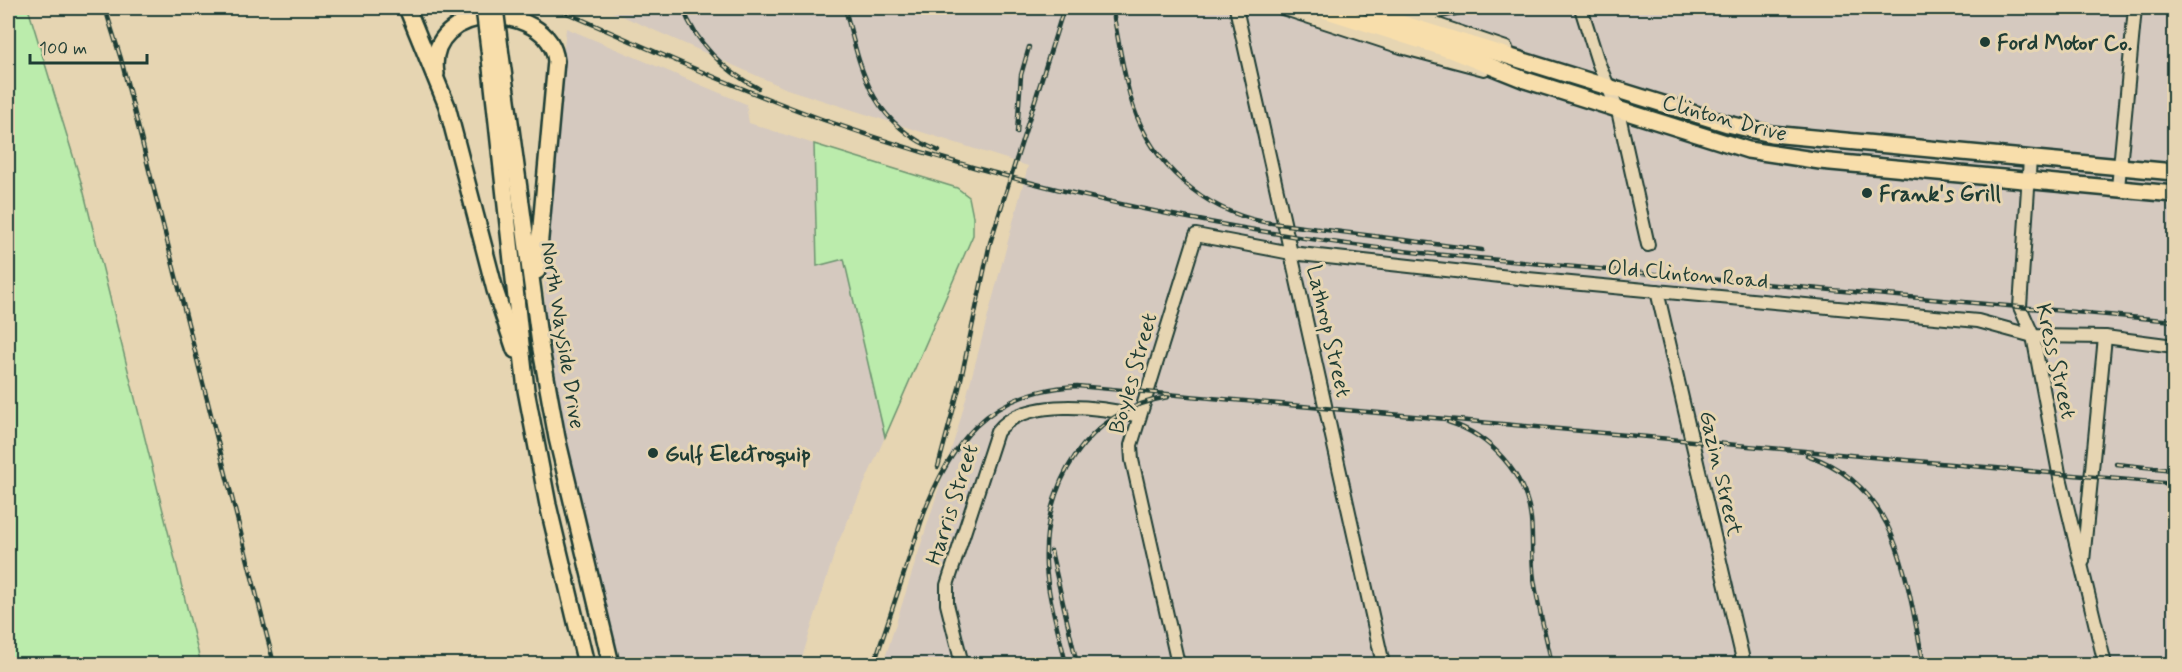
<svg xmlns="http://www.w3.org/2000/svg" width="2182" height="672" viewBox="0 0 2182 672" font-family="Mynerve,sans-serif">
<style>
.built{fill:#d5c9bf}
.green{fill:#bbecac;stroke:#6d9470;stroke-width:1.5}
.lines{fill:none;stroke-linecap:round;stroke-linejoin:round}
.minor-casing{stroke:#1f3d34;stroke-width:16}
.major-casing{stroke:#1f3d34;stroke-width:20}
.minor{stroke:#e6d5b2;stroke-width:12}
.major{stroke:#f8deab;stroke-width:15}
.rail-casing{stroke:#1f3d34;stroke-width:4.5}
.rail{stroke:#e6d5b2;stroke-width:2;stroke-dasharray:7;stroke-linecap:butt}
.major-bridge-casing{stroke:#1f3d34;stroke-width:20;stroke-linecap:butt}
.major-bridge{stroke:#f8deab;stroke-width:15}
.poi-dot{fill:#1f3d34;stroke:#e6d5b2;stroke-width:2}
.labels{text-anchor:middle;stroke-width:6;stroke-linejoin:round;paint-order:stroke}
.poi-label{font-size:22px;font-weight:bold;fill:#1f3d34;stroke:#e6d5b2;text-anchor:start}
.street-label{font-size:22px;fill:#1f3d34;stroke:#e6d5b2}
</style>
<rect width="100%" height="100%" fill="#e6d5b2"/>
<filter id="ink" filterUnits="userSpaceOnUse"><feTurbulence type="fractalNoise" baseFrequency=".0167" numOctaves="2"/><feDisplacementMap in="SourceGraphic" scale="12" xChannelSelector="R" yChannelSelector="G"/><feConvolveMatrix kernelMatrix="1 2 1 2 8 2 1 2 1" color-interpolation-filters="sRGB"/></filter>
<g filter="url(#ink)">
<g class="built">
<polygon points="604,8 2174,8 2174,664 883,664 958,428 1028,166 787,89"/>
<polygon points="566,28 746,104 749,123 814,144 817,265 844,259 885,437 837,545 800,664 620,664 566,447 546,325 543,255"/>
</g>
<g class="green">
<polygon points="8,8 28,8 82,185 201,664 8,664"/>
<polygon points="814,144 957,188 969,197 973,217 973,235 885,437 844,259 817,266"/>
</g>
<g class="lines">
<defs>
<g id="minor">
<polyline points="1236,8 1383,664"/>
<polyline points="1282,8 1401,47 1484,69"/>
<polyline points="1388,8 1506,48"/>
<polyline points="1581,8 1598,62 1618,111 1648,245"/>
<polyline points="1414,16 1457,8"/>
<polyline points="2030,159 2020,307 2033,336 2059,473 2105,664"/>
<polyline points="2118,188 2135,8"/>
<polyline points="1657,291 1744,664"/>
<polyline points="2083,561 2105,337"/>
<path d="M962,664L947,604V585L997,432C1024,396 1101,407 1139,416"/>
<polyline points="1178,664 1132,460 1131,445 1196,235 1291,253 1528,279 1978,321 2033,336 2105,337 2174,346"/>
</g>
<g id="major">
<polyline points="407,8 447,106 495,290 515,350"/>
<polyline points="1318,8 1450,50 1525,80 1748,150 1820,161 2174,194"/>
<polyline points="1375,15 1728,124 1771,134 2174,172"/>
<polyline points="500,48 540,344 557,438 611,664"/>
<polyline points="489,49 526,390 548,505 586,664"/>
<path d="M436,74C424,0 550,0 556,61L537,271"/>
</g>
</defs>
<use href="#minor" class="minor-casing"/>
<use href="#major" class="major-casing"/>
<use href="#minor" class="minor"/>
<use href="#major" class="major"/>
<defs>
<g id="rail">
<polyline points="105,8 121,59 274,664"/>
<path d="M556,8C644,47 733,87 824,120C1018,188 1218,231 1421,253L2174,321"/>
<path d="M683,8C695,42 725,72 758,88"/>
<path d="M845,8C861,71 870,123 939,151"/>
<path d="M1112,8C1119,40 1123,75 1133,106C1153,165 1203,210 1264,222L1482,250"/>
<polyline points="1017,133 1021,75 1029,47"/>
<path d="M1448,422C1490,435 1526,474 1531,519C1533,539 1531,559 1534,579C1538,607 1546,636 1552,664"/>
<path d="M1807,455C1902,487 1905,581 1924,664"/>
<polyline points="2116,464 2174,470"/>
<polyline points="938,467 959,388 990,243 1064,8"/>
<path d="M921,520C950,443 987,391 1077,386L2174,484"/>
<polyline points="1051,551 1077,664"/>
<polyline points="874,664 924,513"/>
<path d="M1066,664C1059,632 1048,599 1046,566C1042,486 1086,410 1168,397"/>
</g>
</defs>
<use href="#rail" class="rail-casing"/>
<use href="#rail" class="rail"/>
<defs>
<g id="major-bridge">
<polyline points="484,8 489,49"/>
<polyline points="495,8 500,48"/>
</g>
</defs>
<use href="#major-bridge" class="major-bridge-casing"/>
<use href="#major-bridge" class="major-bridge"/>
</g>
</g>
<g class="poi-dot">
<circle cx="1985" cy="42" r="6"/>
<circle cx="1867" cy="193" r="6"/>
<circle cx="653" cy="453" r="6"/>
</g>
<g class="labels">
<g class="poi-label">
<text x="1997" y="50">Ford Motor Co.</text>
<text x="1879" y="201">Frank's Grill</text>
<text x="665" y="461">Gulf Electroquip</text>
</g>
<g class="street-label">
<text transform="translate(1725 117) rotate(15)" y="8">Clinton Drive</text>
<text transform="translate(1688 273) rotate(5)" y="8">Old Clinton Road</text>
<text transform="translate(1330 331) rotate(77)" y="8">Lathrop Street</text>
<text transform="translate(564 335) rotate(81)" y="8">North Wayside Drive</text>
<text transform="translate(2057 361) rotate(77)" y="8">Kress Street</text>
<text transform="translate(1132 373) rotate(-74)" y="8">Boyles Street</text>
<text transform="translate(1722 473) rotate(77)" y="8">Gazin Street</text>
<text transform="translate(951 504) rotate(-72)" y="8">Harris Street</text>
</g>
</g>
<rect width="2182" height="672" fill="none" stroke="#e6d5b2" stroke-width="30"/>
<rect x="15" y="15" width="2152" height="642" fill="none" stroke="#1f3d34" stroke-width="2" filter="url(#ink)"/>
<path d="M30 54v9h117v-9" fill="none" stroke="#1f3d34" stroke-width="3"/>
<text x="39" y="54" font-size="18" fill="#1f3d34" stroke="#e6d5b2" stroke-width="4.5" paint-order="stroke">100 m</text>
</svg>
